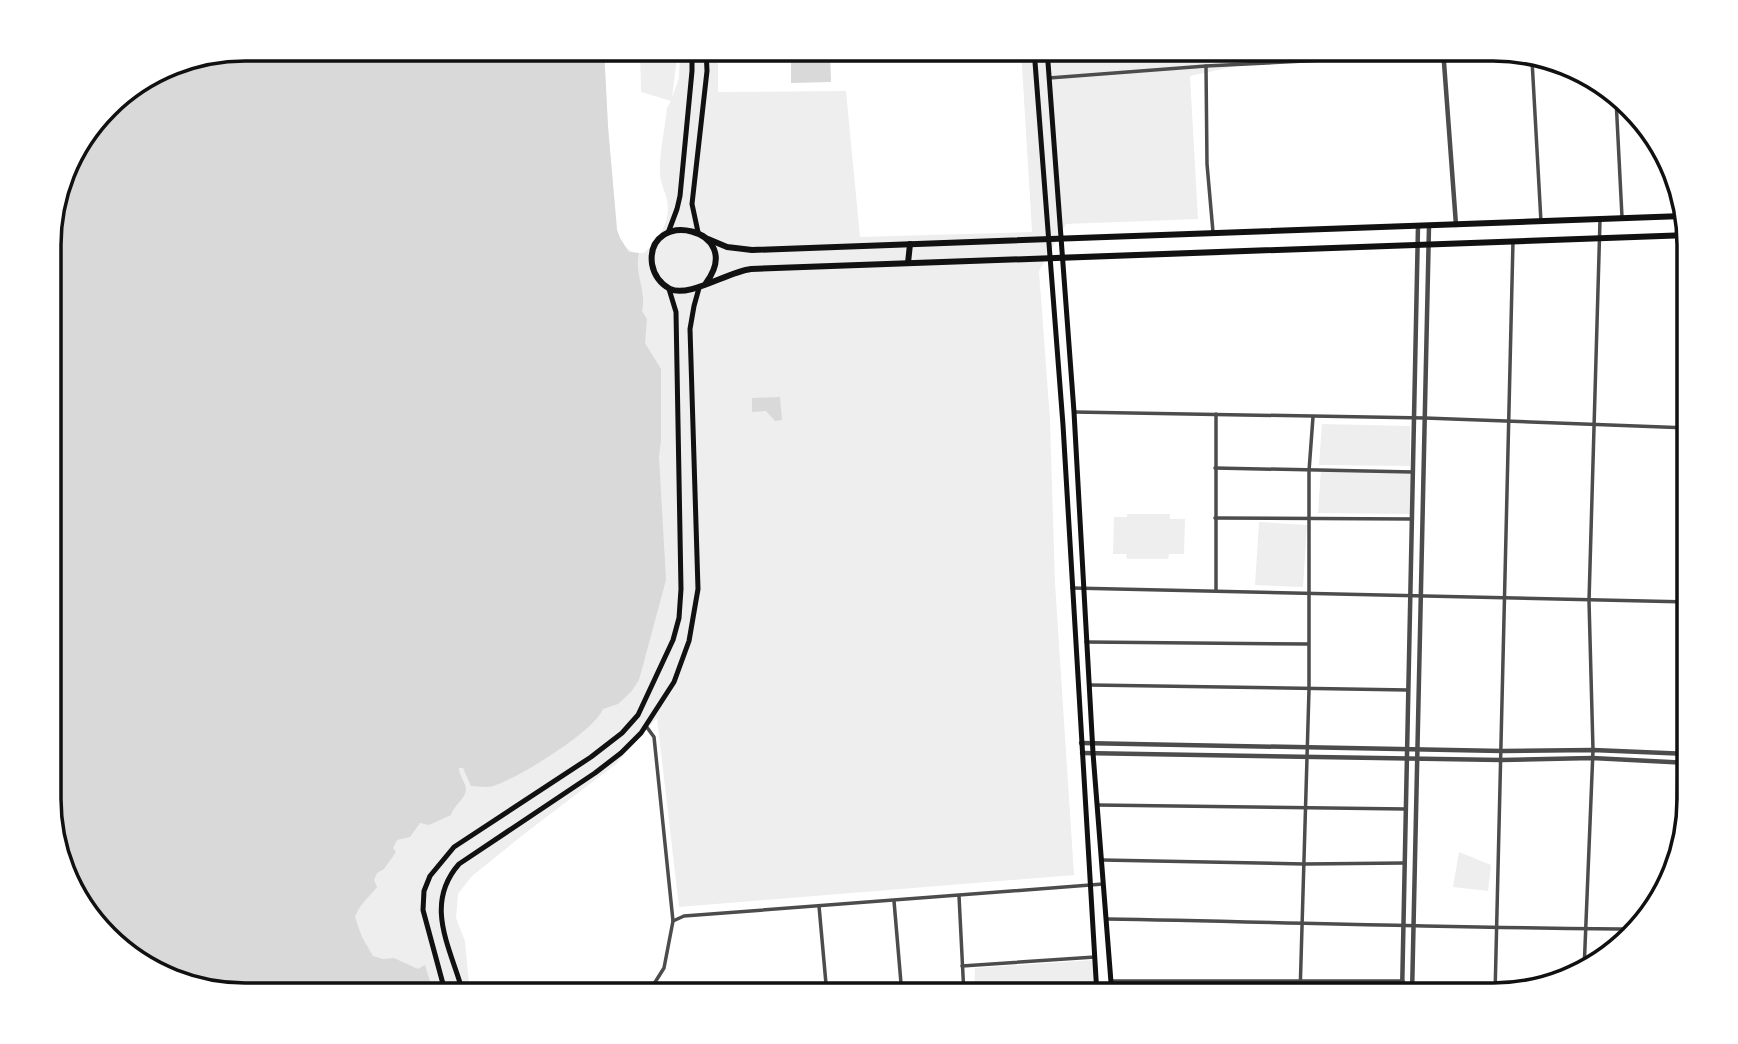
<svg xmlns="http://www.w3.org/2000/svg" width="1738" height="1044" viewBox="0 0 1738 1044" font-family="Lato,sans-serif">
<style>
.green{fill:#eee}
.water{fill:#d9d9d9}
.lines{fill:none;stroke-linecap:round;stroke-linejoin:round}
.minor{stroke:#4c4c4c;stroke-width:3.5}
.tertiary{stroke:#4c4c4c;stroke-width:4.5}
.secondary{stroke:#111;stroke-width:5}
.primary{stroke:#111;stroke-width:6}
.rim{fill:none;stroke:#111;stroke-width:3.5}
</style>
<rect width="100%" height="100%" fill="#fff"/>
<g class="green">
<path d="M246,49H604L608,127L617,230C622,245 628,254 644,253C659,240 671,221 667,200C665,191 660,182 660,174C659,153 665,129 667,108L671,101L641,92L640,49H678L672,98L679,78L680,49H718V92L846,91L860,237L1032,232L1021,49H1263L1264,60L1190,76L1198,219L1066,224L1039,271L1050,420L1055,583L1074,875L679,907L657,718L616,764L528,831L472,876L458,894L456,918L465,941L470,995H245L147,968L82,907L51,824V220L69,158L116,98L171,64Z"/>
<polygon points="1322,424 1410,426 1410,466 1319,465"/>
<polygon points="1321,468 1411,473 1410,514 1318,513"/>
<polygon points="1127,514 1170,514 1170,519 1185,519 1184,554 1169,554 1168,559 1127,559 1126,554 1113,554 1114,517 1127,517"/>
<polygon points="1259,522 1307,525 1303,587 1255,585"/>
<polygon points="1459,852 1491,865 1488,891 1453,887"/>
<polygon points="1094,960 1093,995 974,995 975,968"/>
</g>
<g class="water">
<path d="M246,49H604L608,127L617,230L620,238L629,252L639,253C634,274 647,291 642,311L647,319L645,343L661,369V440L659,457L666,580L639,680L631,692L618,704L603,709C595,731 517,779 493,786C486,788 478,786 471,786L463,768H459C459,776 466,782 466,790C465,799 454,805 451,815L429,825L420,823L410,837L397,840L393,848L396,852L384,869L377,873L374,880L377,887C369,897 359,905 355,917L362,937L373,956L383,959L394,958L418,969L425,965L432,988L430,995H245L147,968L82,907L51,824V220L69,158L116,98L171,64Z"/>
<polygon points="791,49 830,49 831,82 791,83"/>
<polygon points="780,397 782,420 775,421 766,411 752,412 752,398"/>
</g>
<g class="lines">
<g class="minor">
<polyline points="1532,60 1541,222"/>
<polyline points="1206,66 1207,164 1213,232"/>
<polyline points="1049,78 1206,66 1443,54 1493,49"/>
<polyline points="1616,99 1622,217"/>
<polyline points="1074,412 1425,418 1689,428"/>
<polyline points="1215,468 1413,472"/>
<polyline points="1215,518 1412,519"/>
<polyline points="1072,588 1689,602"/>
<polyline points="1216,590 1216,414"/>
<polyline points="1086,642 1308,644"/>
<polyline points="1090,685 1408,690"/>
<polyline points="646,726 654,737 673,921 664,968 647,995"/>
<polyline points="1097,805 1406,809"/>
<polyline points="1676,851 1678,763 1681,754 1681,602 1689,452"/>
<polyline points="1102,860 1304,864 1404,863"/>
<polyline points="959,896 964,995"/>
<polyline points="894,901 902,995"/>
<polyline points="819,906 827,995"/>
<path d="M1107,919C1282,922 1456,928 1631,929"/>
<polyline points="673,921 684,916 1103,884"/>
<polyline points="962,966 1095,957"/>
<polyline points="1584,971 1593,750 1589,601 1600,220"/>
<polyline points="1111,981 1403,981"/>
<polyline points="1300,995 1309,690 1309,471 1313,417"/>
<polyline points="1495,995 1513,241"/>
</g>
<g class="tertiary">
<polyline points="1443,49 1456,225"/>
<polyline points="1081,743 1502,751 1593,750 1689,754"/>
<polyline points="1082,753 1501,760 1592,758 1689,763"/>
<polyline points="1402,995 1418,226"/>
<polyline points="1412,995 1429,226"/>
</g>
<g class="secondary">
<polyline points="1034,49 1063,425 1097,995"/>
<polyline points="1047,49 1074,412 1093,753 1112,995"/>
<polyline points="698,232 692,204 707,71 706,49"/>
<polyline points="668,233 677,209 680,196 692,71 692,49"/>
<polyline points="446,995 423,910 424,891 430,876 454,847 591,757 622,733 638,715 673,640 679,618 681,589 676,312 669,289"/>
<path d="M461,995V986C448,943 425,903 459,864L595,773L621,753L641,733L674,682L689,641L698,589L690,329L694,306L699,288"/>
</g>
<g class="primary">
<polyline points="708,239 727,247 752,250 1683,216"/>
<polyline points="908,263 910,244"/>
<path d="M706,283C747,228 645,207 652,264C654,275 661,284 670,289C689,298 727,272 751,269L1689,235"/>
</g>
</g>
<path d="M0 0H1738V1044H0ZM245 61H1493A184 184 0 0 1 1677 245V799A184 184 0 0 1 1493 983H245A184 184 0 0 1 61 799V245A184 184 0 0 1 245 61Z" fill="#fff" fill-rule="evenodd"/>
<path class="rim" d="M245 61H1493A184 184 0 0 1 1677 245V799A184 184 0 0 1 1493 983H245A184 184 0 0 1 61 799V245A184 184 0 0 1 245 61Z"/>
</svg>
